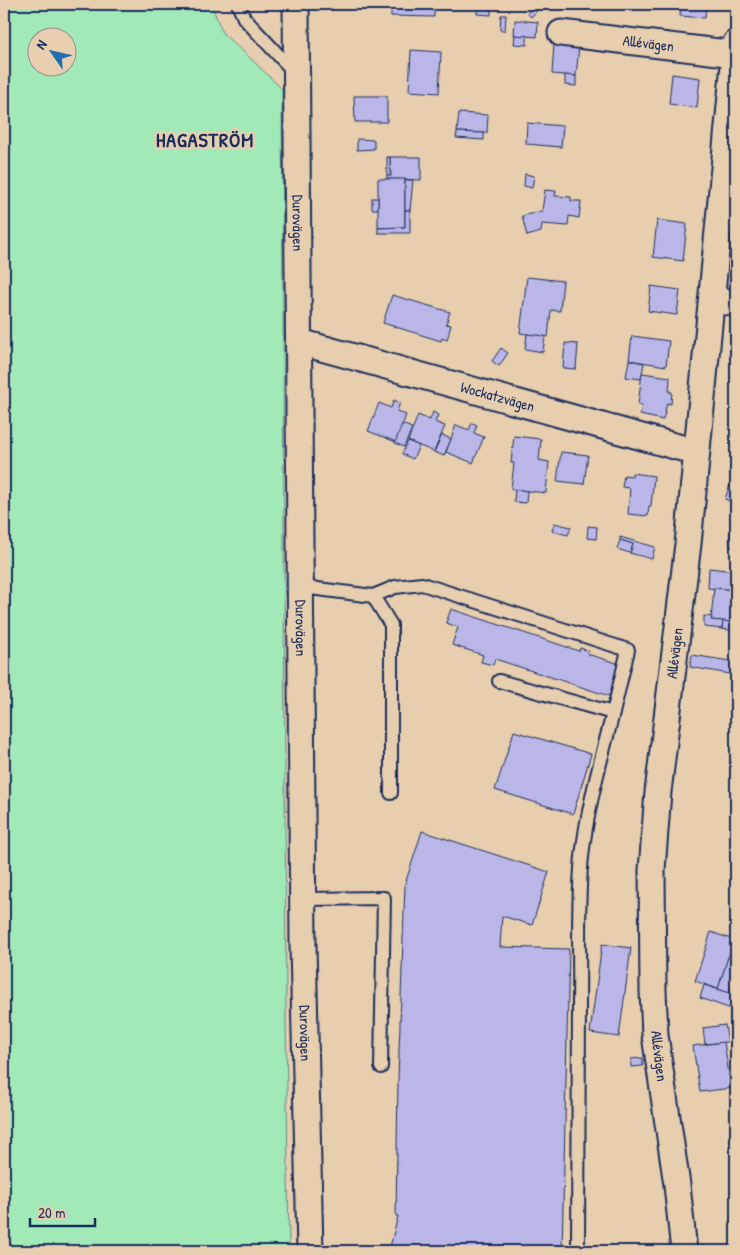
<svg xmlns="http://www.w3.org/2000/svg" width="740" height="1255" viewBox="0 0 740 1255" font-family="'Patrick Hand',sans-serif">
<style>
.green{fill:#a1e9b7;stroke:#5e8c8a;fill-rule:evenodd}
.building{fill:#bab7e8;stroke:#1b2f5e}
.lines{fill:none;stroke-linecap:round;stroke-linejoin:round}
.lane-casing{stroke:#1b2f5e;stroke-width:16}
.street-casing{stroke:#1b2f5e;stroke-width:29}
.lane{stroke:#e7ceaf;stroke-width:12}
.street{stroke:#e7ceaf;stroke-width:25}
.labels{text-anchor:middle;stroke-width:5;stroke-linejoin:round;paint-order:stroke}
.street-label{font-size:15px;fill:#1b2f5e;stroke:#e7ceaf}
.district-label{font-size:20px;font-weight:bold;letter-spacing:1px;fill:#1b2f5e;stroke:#e7ceaf}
</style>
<rect width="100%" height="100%" fill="#e7ceaf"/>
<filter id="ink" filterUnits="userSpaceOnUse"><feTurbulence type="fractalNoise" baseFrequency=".02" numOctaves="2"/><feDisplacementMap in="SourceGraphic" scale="10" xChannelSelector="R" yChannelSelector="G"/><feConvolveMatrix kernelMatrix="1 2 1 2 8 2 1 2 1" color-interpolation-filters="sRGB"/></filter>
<g filter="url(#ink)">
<path class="green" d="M4,4H211L223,34L246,54L282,89L286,1019L289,1251H4ZM38,38H68V68H38Z"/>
<g class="building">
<polygon points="391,4 434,4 434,17 391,16"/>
<polygon points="477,4 491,4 491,15 477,14"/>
<polygon points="681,4 706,4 705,18 680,16"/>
<polygon points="534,7 537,11 531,17 527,13"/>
<polygon points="501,15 506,15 505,30 500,30"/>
<polygon points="515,20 538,22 537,37 514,35"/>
<polygon points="515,35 527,36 527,45 514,44"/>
<polygon points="554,44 579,46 576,76 552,74"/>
<polygon points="411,50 441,52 439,93 409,91"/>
<polygon points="672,74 700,78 697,108 669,104"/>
<polygon points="565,75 576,76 576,86 565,85"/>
<polygon points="354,96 387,96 387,122 355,122"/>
<polygon points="459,113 488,115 487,133 457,132"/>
<polygon points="527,123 563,126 561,147 526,144"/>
<polygon points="457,132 484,133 484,140 456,138"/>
<polygon points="357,139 374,140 374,149 357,150"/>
<polygon points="387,157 390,157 391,176 387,176"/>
<polygon points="390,157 421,157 421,180 387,179 387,176 391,176"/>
<polygon points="525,174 534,176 532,188 524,186"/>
<polygon points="378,179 405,179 405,227 378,228"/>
<polygon points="405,180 413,180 410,210 405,210"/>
<polygon points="545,190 556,191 555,196 571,197 571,201 581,201 579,218 569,216 568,226 542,224 541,232 527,236 522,216 542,211"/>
<rect x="372" y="198" width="6" height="11"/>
<polygon points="405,210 410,210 410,233 378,233 378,228 405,227"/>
<polygon points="657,220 687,224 683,261 653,257"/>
<polygon points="527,277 563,281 560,311 551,310 548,337 520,333"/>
<polygon points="651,286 680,290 677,315 648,311"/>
<polygon points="392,295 450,312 446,324 451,325 447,340 442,338 441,341 383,323"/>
<polygon points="527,334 545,336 543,352 525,349"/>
<polygon points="632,336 669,341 666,366 629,360"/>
<polygon points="565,343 578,344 576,369 563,368"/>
<polygon points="501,348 508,353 499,366 492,361"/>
<polygon points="629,360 644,363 641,379 626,377"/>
<polygon points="642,373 670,377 669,392 672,392 671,404 667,403 663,420 640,415 642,405 638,405"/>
<polygon points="394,400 400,403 397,411 406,415 396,442 368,431 379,403 391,408"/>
<polygon points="734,403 736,403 736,419 733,419"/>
<polygon points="433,412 438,415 435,422 445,426 434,452 408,441 418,415 430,420"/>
<polygon points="472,423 477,425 474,433 484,437 473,463 446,452 456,425 469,430"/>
<polygon points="402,424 412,428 404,447 395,443"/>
<polygon points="442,435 451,439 444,456 434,452"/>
<polygon points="514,436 541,439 539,460 549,462 546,493 511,489 514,463 511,463"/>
<polygon points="408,441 419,446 413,459 402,454"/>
<polygon points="561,452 588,455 584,484 557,481"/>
<polygon points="632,473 654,476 651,506 649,506 648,516 628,514 630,488 622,487 624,475 632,476"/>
<polygon points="731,482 736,485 736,504 725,499"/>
<polygon points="515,489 527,491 526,503 514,502"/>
<polygon points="554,523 571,527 568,535 552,531"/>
<polygon points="588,526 597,527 596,539 587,538"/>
<rect x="730" y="533" width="6" height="14"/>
<polygon points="620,537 655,547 652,559 630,553 633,544 620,540"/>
<polygon points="620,540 633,544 630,553 617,549"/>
<polygon points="709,568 735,571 733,590 708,588"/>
<polygon points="714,588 736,590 736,623 711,620"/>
<polygon points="451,609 579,651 580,648 589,651 587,654 620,664 609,696 495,659 493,665 481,662 483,655 452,645 458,627 446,623"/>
<polygon points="704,616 712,617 711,620 723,621 722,629 704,627"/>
<polygon points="723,621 736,623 736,631 722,629"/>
<polygon points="692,655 736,662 736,675 690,667"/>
<polygon points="514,731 591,754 573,814 495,790"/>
<polygon points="422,831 549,872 532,925 502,916 500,947 569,949 562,1251 389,1251 398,1216 396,1216 398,1080 405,884"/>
<polygon points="736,903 736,922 730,920"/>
<polygon points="711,932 734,940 718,989 695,981"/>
<polygon points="602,944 631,948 619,1037 590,1033"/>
<polygon points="728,957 736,960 736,970 729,993 718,989"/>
<polygon points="704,985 736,995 734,1010 700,998"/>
<polygon points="725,1025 728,1042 705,1044 703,1028"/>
<polygon points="724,1042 731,1088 700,1092 693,1046"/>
<polygon points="643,1058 643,1066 631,1067 631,1059"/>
</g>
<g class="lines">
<defs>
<g id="lane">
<polyline points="238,4 244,18 295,73"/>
<polyline points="302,587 373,596 391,625 391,793"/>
<polyline points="373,596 395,587 422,584 628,650 613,713"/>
<path d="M499,681L613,713C601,760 587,808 582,857C577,905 580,953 579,1001C579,1084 578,1168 578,1251"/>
<polyline points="304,899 384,898 381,1067"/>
</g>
<g id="street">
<path id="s1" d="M296,4L303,945L310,1251"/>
<path id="s2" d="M561,33L735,54"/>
<polyline points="712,298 736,304"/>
<path id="s3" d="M300,342L696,452"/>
<path id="s4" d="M684,1251L677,1185L655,1035L653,991L652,870L658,792L688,544L736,43"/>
</g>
</defs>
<use href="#lane" class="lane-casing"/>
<use href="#street" class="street-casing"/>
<use href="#lane" class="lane"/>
<use href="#street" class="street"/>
</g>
</g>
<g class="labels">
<g class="street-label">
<text dy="5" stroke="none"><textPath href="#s2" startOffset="88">Allévägen</textPath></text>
<text dy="5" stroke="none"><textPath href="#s1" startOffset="219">Durovägen</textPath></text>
<text dy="5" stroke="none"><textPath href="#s3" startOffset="205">Wockatzvägen</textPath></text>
<text dy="5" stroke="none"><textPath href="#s1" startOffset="624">Durovägen</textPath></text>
<text dy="5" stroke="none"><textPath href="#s4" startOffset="601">Allévägen</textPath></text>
<text dy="5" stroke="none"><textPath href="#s1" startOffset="1029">Durovägen</textPath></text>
<text transform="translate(659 1056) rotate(83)" y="5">Allévägen</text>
</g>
<g class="district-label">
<text x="205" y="147">HAGASTRÖM</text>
</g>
</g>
<rect width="740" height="1255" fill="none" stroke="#e7ceaf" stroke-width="20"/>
<rect x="10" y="10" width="720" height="1235" fill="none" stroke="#1b2f5e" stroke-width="2" filter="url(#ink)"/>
<g transform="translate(52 52) rotate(304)"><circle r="24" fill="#e7ceaf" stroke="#958e8f"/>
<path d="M0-4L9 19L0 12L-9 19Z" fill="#1f6fb2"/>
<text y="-8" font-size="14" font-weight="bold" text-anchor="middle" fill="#1b2f5e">N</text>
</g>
<path d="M30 1218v8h65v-8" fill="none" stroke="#1b2f5e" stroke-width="2.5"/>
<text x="38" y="1218" font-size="15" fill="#1b2f5e" stroke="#e7ceaf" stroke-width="4" paint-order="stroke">20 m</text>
</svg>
